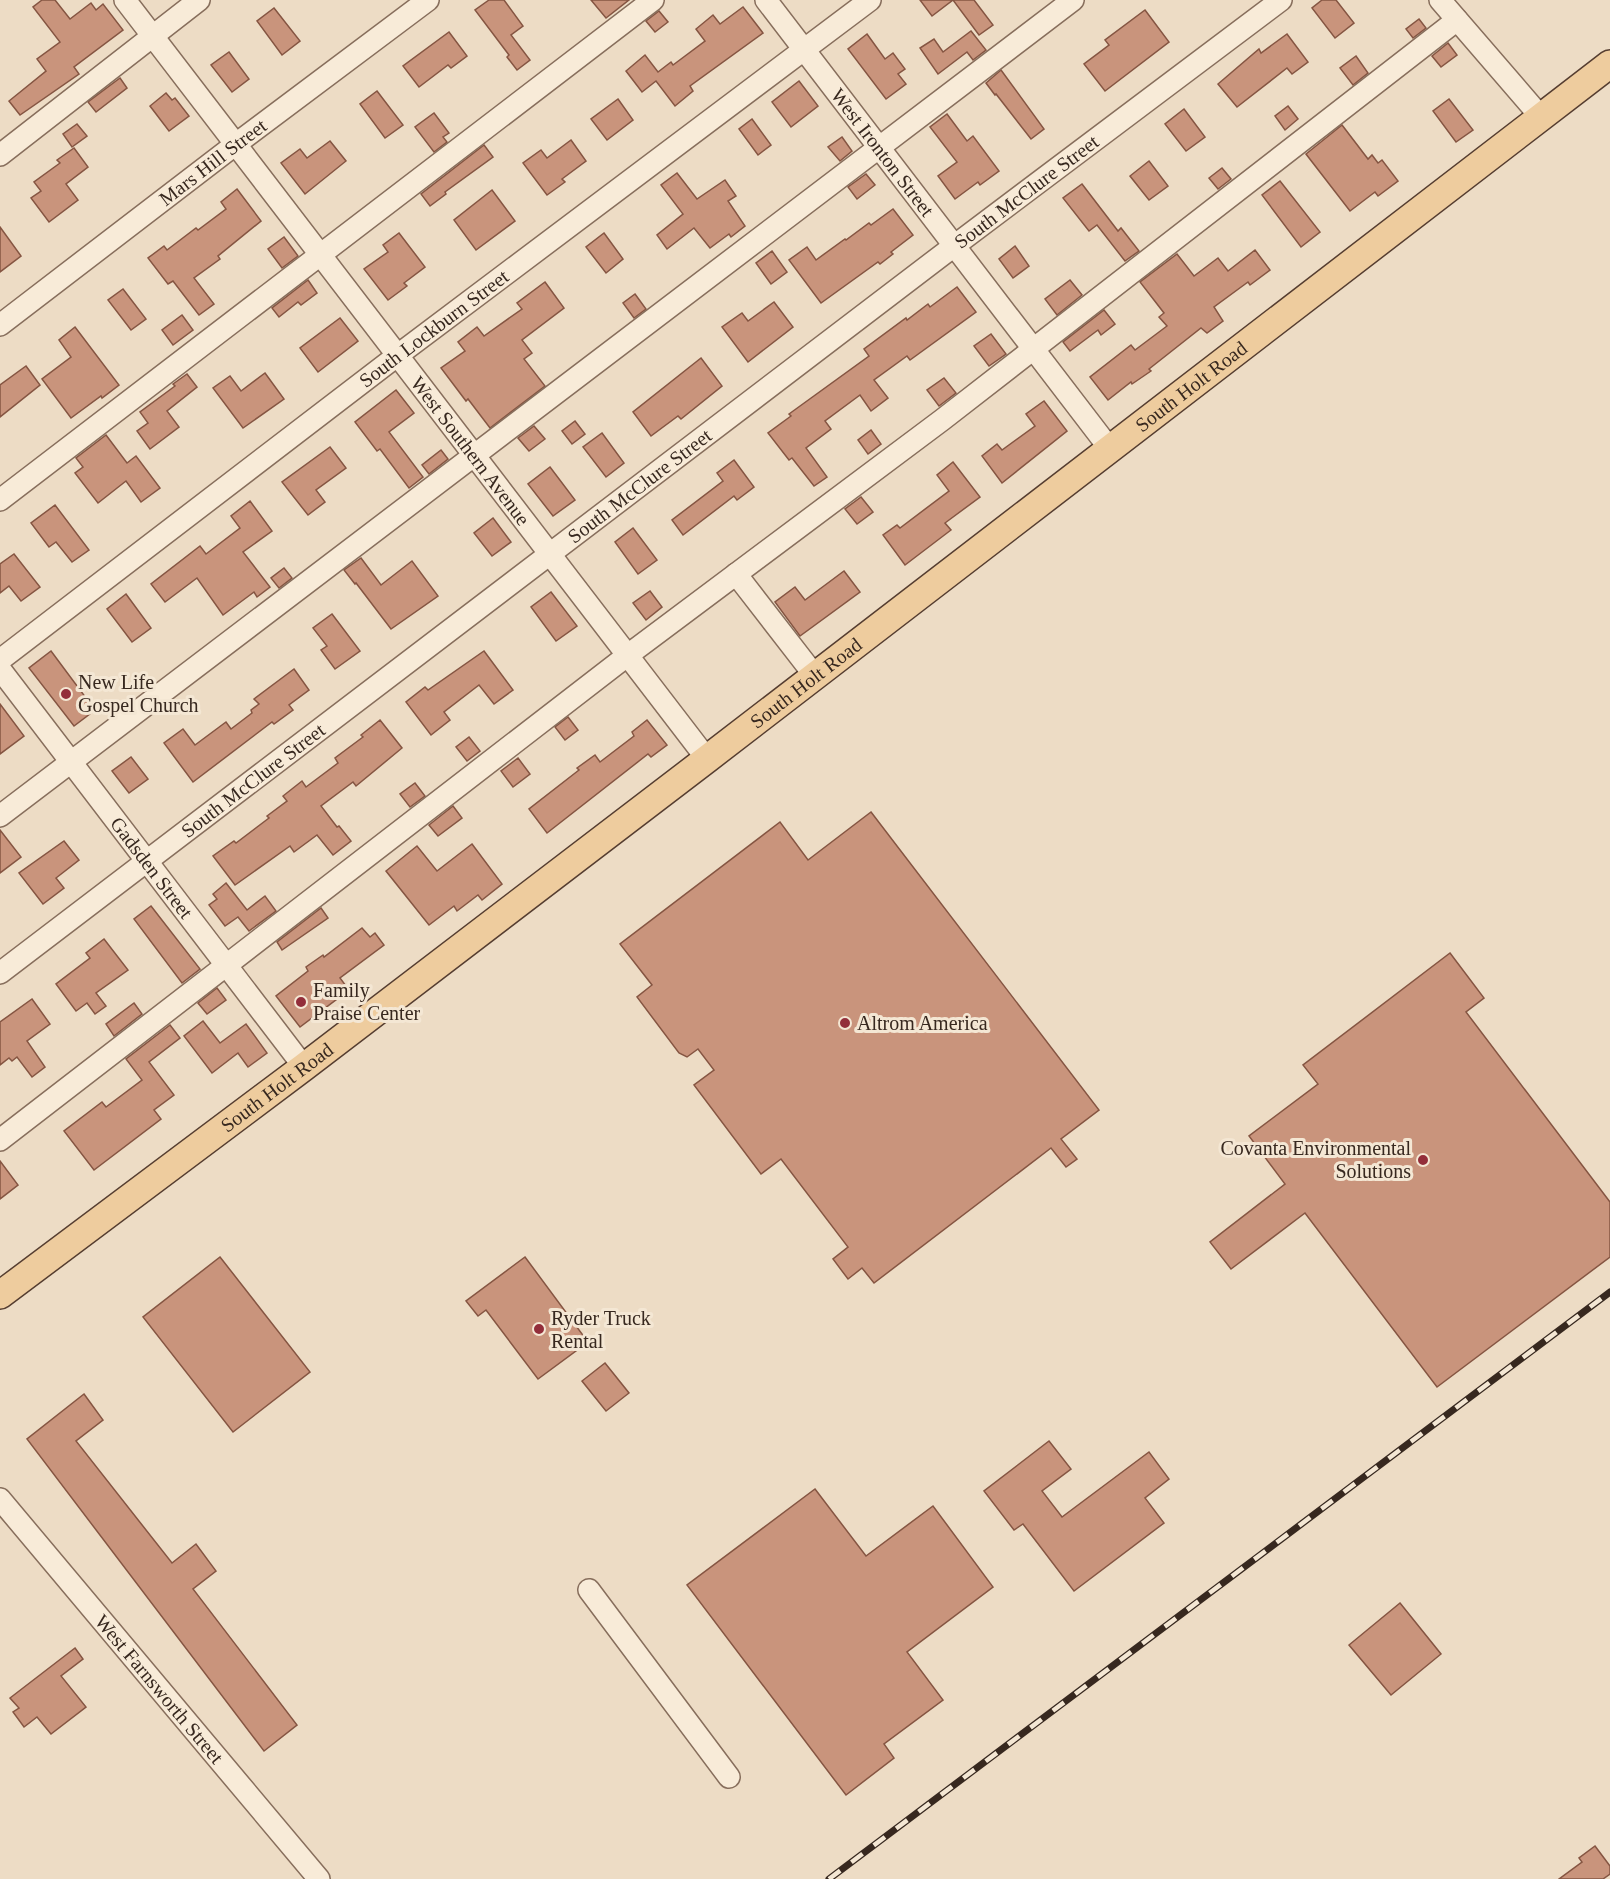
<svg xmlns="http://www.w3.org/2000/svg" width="1610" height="1879" viewBox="0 0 1610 1879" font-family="'Times New Roman',serif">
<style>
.building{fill:#c9947c;stroke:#855542;stroke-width:1.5}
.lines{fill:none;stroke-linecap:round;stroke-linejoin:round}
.minor-casing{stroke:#876e5c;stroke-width:24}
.major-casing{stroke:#553d30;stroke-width:30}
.minor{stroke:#f8ebd8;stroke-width:21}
.major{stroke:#eecc9e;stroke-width:27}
.rail-casing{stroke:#37281f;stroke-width:7}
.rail{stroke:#f4e7d4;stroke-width:4.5;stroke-dasharray:14;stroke-linecap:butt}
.poi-dot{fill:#932e3a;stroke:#f4e7d4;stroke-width:2}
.labels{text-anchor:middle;stroke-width:6;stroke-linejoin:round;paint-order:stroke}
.street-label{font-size:20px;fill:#37281f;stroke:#f4e7d4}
.poi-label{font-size:20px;fill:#37281f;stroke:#f4e7d4;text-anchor:start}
</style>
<rect width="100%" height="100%" fill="#eddcc5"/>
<g class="building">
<polygon points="42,0 55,0 70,19 91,3 96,10 103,4 123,30 74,67 79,74 20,115 9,101 46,71 37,59 60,42 33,7"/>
<polygon points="489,0 504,0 523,26 511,35 530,60 517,70 507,57 509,55 475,10"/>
<polygon points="591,0 629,0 606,18"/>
<polygon points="920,0 953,0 932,16"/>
<polygon points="953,0 974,0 993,25 979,35"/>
<polygon points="1322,0 1336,0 1354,23 1335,38 1312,8"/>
<polygon points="743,7 763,33 690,86 693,91 675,106 656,81 642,92 626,71 645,55 658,72 671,62 673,65 705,41 696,29 713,15 720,24"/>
<polygon points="274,8 300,41 282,55 257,21"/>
<polygon points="1145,10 1169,42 1105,91 1084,64 1109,45 1105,40"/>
<polygon points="659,11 668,22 655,32 646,21"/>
<polygon points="1419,19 1426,28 1413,38 1406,29"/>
<polygon points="971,31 986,50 973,60 967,52 938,74 920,48 934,39 943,52"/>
<polygon points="449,32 467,56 451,68 448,65 419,87 403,66"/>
<polygon points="867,34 885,59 893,53 905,69 898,74 906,84 886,99 848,49"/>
<polygon points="1287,34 1308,62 1292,74 1287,68 1237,107 1218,84 1259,49 1261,53"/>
<polygon points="1448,43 1457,55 1441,67 1432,56"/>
<polygon points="229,52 249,79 232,92 211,65"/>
<polygon points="1356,56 1368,73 1353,85 1340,68"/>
<polygon points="1001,70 1044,129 1031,139 996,94 995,95 986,83"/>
<polygon points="120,78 127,88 96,112 88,102"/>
<polygon points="799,81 818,106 791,127 772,102"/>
<polygon points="377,91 403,125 385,138 360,104"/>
<polygon points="166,93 172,100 175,98 189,116 169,131 150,106"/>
<polygon points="618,99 633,120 607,140 591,119"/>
<polygon points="1449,99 1473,130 1456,142 1433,111"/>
<polygon points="1288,106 1298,119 1285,130 1275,116"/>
<polygon points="1184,109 1205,137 1186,151 1165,124"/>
<polygon points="434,113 449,133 443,137 447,142 434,152 415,127"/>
<polygon points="947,114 967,141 973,136 999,171 980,185 978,182 955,199 938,176 957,162 930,127"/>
<polygon points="752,119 771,145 758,155 739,129"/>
<polygon points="77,124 87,136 72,147 63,134"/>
<polygon points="1342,125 1368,159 1372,155 1378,163 1382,160 1398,181 1378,196 1375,192 1350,211 1306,154"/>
<polygon points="842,137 852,151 840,161 828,147"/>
<polygon points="571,140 586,161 562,179 565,182 547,195 523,163 541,150 547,158"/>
<polygon points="330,141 346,161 305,194 281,163 300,149 307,158"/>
<polygon points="484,145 493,157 445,192 446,194 430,206 421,194"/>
<polygon points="74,148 88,167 66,184 78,200 49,222 31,198 41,191 34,182 60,163 57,160"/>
<polygon points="1149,161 1168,186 1149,200 1130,176"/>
<polygon points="1222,168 1231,179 1218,189 1209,178"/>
<polygon points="677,173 697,199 725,180 736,196 728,201 745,226 731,237 729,234 710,248 694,228 667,249 657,235 683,214 661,185"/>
<polygon points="866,174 875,185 857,199 848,187"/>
<polygon points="1280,181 1320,232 1301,247 1262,195"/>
<polygon points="1082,184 1118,231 1121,228 1139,251 1125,261 1097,225 1089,231 1063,198"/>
<polygon points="237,189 261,221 218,256 220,259 194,278 214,304 199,315 173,281 168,284 148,258 164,246 167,250 196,228 198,230 226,209 221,202"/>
<polygon points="492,190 515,221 476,250 454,220"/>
<polygon points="893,209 913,235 891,252 893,254 880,264 878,262 821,303 789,260 807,247 816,260 845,239 846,240 869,223 871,225"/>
<polygon points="0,227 21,256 0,272"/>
<polygon points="399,233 425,267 404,283 407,286 388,300 364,269 388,252 383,245"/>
<polygon points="604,233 623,259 606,273 586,247"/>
<polygon points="284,237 298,256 282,268 268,249"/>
<polygon points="1015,246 1029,266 1013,278 999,259"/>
<polygon points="1255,250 1270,270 1250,285 1248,282 1214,307 1223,321 1207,333 1201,328 1149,369 1151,371 1132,384 1131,382 1108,400 1090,377 1131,345 1135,350 1167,326 1159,317 1164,313 1140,282 1177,254 1194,276 1218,258 1228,271"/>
<polygon points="772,251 787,272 771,284 756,263"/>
<polygon points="308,280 317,293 301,305 298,302 279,317 272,308"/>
<polygon points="1070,280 1082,295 1057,315 1045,299"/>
<polygon points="545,282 564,308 522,340 532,353 524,359 545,386 490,428 468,399 466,401 441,368 465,351 458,342 477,327 484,336 522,309 517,303"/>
<polygon points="957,287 976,312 910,360 907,356 874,380 888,398 871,411 860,395 825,421 831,429 806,448 827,477 814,486 792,458 789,460 768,433 791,416 789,414 869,356 864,349 906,318 907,320 928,304 930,307"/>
<polygon points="123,289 146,319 131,330 108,300"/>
<polygon points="635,294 646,309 634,318 623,303"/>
<polygon points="774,302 793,327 748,362 722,327 742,313 748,321"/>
<polygon points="1104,310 1115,324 1101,335 1098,330 1070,351 1063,342"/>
<polygon points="182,315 193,330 173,345 162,330"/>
<polygon points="340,318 358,341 318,372 300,348"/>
<polygon points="75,327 119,385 102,398 101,396 71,418 42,379 71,357 59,340"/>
<polygon points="991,334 1006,354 989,366 974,346"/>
<polygon points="701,358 722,386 681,419 678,416 651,436 633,412"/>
<polygon points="26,366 40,385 0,417 0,385"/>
<polygon points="265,373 284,399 243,428 213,388 230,376 241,391"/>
<polygon points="187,374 197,387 167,411 179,427 150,449 137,431 148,423 140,412 175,386 173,384"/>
<polygon points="944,378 956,393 939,406 927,390"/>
<polygon points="396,390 414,413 389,432 423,477 409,488 380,449 377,451 355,422"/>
<polygon points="1044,401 1067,431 1002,483 982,456 997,444 1002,450 1035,426 1026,414"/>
<polygon points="575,421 585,434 572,444 562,431"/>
<polygon points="534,426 545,439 529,451 518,438"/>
<polygon points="871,430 881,444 868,454 858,440"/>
<polygon points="602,433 624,463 606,477 583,447"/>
<polygon points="106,435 127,463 136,456 160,488 141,502 126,481 98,503 75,473 83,467 76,458"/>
<polygon points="330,447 346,468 316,490 325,502 308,515 282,482"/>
<polygon points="441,450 448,459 429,474 422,465"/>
<polygon points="734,460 754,487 737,500 734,496 683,535 672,520 723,481 717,473"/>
<polygon points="953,462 980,497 945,523 951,530 905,565 883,535 897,525 900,528 949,491 937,475"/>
<polygon points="550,467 575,500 553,516 528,484"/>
<polygon points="861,497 873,512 857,524 845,509"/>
<polygon points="250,501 272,531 243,552 270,587 257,597 254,592 223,615 197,578 165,602 151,584 200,546 206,554 240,528 231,516"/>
<polygon points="55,505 89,550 72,562 56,542 49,547 31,523"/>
<polygon points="493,518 511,542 492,556 474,533"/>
<polygon points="633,528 657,560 638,574 615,542"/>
<polygon points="14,554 40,587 21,601 9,586 0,593 0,564"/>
<polygon points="361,558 381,585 412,561 438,596 391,629 356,583 355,584 344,570"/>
<polygon points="284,568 292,578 279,588 271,578"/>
<polygon points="844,571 860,592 800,636 775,602 795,587 805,600"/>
<polygon points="650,591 662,607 646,620 633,603"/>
<polygon points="551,592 577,626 556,641 531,607"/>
<polygon points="126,594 151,628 132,642 107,609"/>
<polygon points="332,614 360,651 335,669 321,650 327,646 313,628"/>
<polygon points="51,651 95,710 74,726 29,668"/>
<polygon points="484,651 513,690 494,704 479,685 444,712 450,720 431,735 406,702 425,687 428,690"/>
<polygon points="294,669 309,690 289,705 293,710 274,724 272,722 193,782 164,743 183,729 195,745 226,722 231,729 252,713 251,710 259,704 254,699"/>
<polygon points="0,704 24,736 0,754"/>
<polygon points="568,717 578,730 565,740 555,727"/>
<polygon points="380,720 402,748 356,786 353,782 321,806 337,827 339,826 351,841 333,855 317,835 294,852 290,846 235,885 213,856 234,841 236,843 269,818 267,816 287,801 283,796 302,781 306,787 338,763 335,758 363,737 361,735"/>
<polygon points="647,720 667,745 651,757 648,754 547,833 529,809 579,770 577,768 595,755 600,762 634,736 632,732"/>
<polygon points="469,737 480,751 467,761 456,747"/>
<polygon points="131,757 148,779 129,793 112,771"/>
<polygon points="518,758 530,774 513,787 501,771"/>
<polygon points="415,783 425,796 410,807 400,794"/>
<polygon points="453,806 462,818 438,836 429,825"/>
<polygon points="871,812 1099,1110 1061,1139 1077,1159 1066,1167 1051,1148 874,1283 862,1268 848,1279 833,1259 848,1247 781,1159 761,1174 694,1085 714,1070 698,1049 687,1057 679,1053 637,997 652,985 620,944 780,822 808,860"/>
<polygon points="0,830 21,857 0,873"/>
<polygon points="64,841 79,860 56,878 64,888 43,904 19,873"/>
<polygon points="472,844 502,884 482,900 478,895 457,911 454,906 429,925 386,871 417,846 437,871"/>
<polygon points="226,883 247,910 265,896 276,911 249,931 238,917 225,926 209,905 217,899 213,894"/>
<polygon points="151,906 200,969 182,983 134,919"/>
<polygon points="321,908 328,918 282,950 277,942"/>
<polygon points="362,928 370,937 375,933 384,945 340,978 349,990 300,1027 276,996 308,971 306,967 323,955 324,957"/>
<polygon points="104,939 128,970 96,993 106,1006 95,1014 87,1003 76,1011 56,984 90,958 86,953"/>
<polygon points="1450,953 1484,998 1466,1012 1610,1202 1610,1257 1437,1387 1305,1213 1231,1269 1210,1242 1285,1184 1249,1136 1318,1084 1303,1065"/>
<polygon points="217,988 226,1000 207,1014 198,1003"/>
<polygon points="32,999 50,1024 27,1041 45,1067 32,1077 17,1057 12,1061 9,1058 0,1065 0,1022"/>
<polygon points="134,1003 142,1014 114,1036 106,1024"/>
<polygon points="203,1021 220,1043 246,1024 267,1053 248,1067 238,1053 212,1073 184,1036"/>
<polygon points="170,1025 180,1038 149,1062 174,1095 154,1110 161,1119 94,1170 64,1131 102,1102 106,1107 142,1080 126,1059"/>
<polygon points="0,1161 18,1185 0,1199"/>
<polygon points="220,1257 310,1372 233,1432 143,1317"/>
<polygon points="525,1257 588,1342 538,1379 486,1310 478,1316 466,1301"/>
<polygon points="605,1363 629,1393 606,1411 582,1381"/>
<polygon points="84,1394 103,1420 76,1441 172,1563 196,1544 216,1571 193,1589 297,1725 264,1751 27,1439"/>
<polygon points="1049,1441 1071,1469 1042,1491 1062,1517 1149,1452 1169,1479 1145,1498 1164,1523 1074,1591 1023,1524 1014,1530 984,1491"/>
<polygon points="815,1489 866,1556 933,1506 993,1587 907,1652 943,1700 884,1744 894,1758 846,1795 687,1585"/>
<polygon points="1400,1603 1441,1654 1391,1695 1349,1645"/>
<polygon points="75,1648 83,1659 61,1676 86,1707 51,1734 37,1717 24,1727 13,1712 19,1708 10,1698"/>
<polygon points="1595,1846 1610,1866 1610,1874 1603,1879 1559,1879 1582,1862 1579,1858"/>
</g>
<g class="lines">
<defs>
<g id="minor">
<path id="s1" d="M125,0L707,759"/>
<path id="s2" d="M766,0L1110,449"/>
<polyline points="1440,0 1541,117"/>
<polyline points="0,155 199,0"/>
<path id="s3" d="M0,325L236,144L428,0"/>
<polyline points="0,500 653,0"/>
<polyline points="736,574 815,676"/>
<path id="s4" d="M0,660L398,355L870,0"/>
<path id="s5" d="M0,669L304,1067"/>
<polyline points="0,816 1073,0"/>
<path id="s6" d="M0,973L954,246L1281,0"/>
<polyline points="0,1140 628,655 942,420 1457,20"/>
<path id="s7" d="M0,1499L319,1879"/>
<polyline points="589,1590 729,1777"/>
</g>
<g id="major">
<path id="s8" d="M0,1295L304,1067L707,759L1610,64"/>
</g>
</defs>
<use href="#minor" class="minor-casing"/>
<use href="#major" class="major-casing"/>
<use href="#minor" class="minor"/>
<use href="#major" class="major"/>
<defs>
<polyline id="rail" points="829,1879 1610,1292"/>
</defs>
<use href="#rail" class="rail-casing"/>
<use href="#rail" class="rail"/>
</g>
<g class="poi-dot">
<circle cx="66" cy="694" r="6"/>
<circle cx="301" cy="1002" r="6"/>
<circle cx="845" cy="1023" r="6"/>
<circle cx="1423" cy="1160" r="6"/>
<circle cx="539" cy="1329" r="6"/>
</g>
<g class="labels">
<g class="street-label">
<text dy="7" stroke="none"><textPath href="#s2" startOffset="192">West Ironton Street</textPath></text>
<text dy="7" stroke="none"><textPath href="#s3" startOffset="268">Mars Hill Street</textPath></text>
<text dy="7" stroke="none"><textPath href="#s6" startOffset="1290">South McClure Street</textPath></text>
<text dy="7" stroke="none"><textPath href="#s4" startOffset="546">South Lockburn Street</textPath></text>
<text dy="7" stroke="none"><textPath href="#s8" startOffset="1498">South Holt Road</textPath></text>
<text dy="7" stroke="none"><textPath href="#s1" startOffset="568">West Southern Avenue</textPath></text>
<text dy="7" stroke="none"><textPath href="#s6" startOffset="804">South McClure Street</textPath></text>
<text dy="7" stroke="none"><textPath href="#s8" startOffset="1012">South Holt Road</textPath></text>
<text dy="7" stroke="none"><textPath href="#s6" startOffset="318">South McClure Street</textPath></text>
<text dy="7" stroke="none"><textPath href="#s5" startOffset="250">Gadsden Street</textPath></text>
<text dy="7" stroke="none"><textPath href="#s8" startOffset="346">South Holt Road</textPath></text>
<text dy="7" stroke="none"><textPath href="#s7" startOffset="248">West Farnsworth Street</textPath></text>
</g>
<g class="poi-label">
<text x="78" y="689">New Life<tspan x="78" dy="23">Gospel Church</tspan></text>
<text x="313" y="997">Family<tspan x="313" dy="23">Praise Center</tspan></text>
<text x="857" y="1030">Altrom America</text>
<text x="1411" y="1155" text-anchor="end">Covanta Environmental<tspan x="1411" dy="23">Solutions</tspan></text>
<text x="551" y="1325">Ryder Truck<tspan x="551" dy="23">Rental</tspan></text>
</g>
</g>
</svg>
